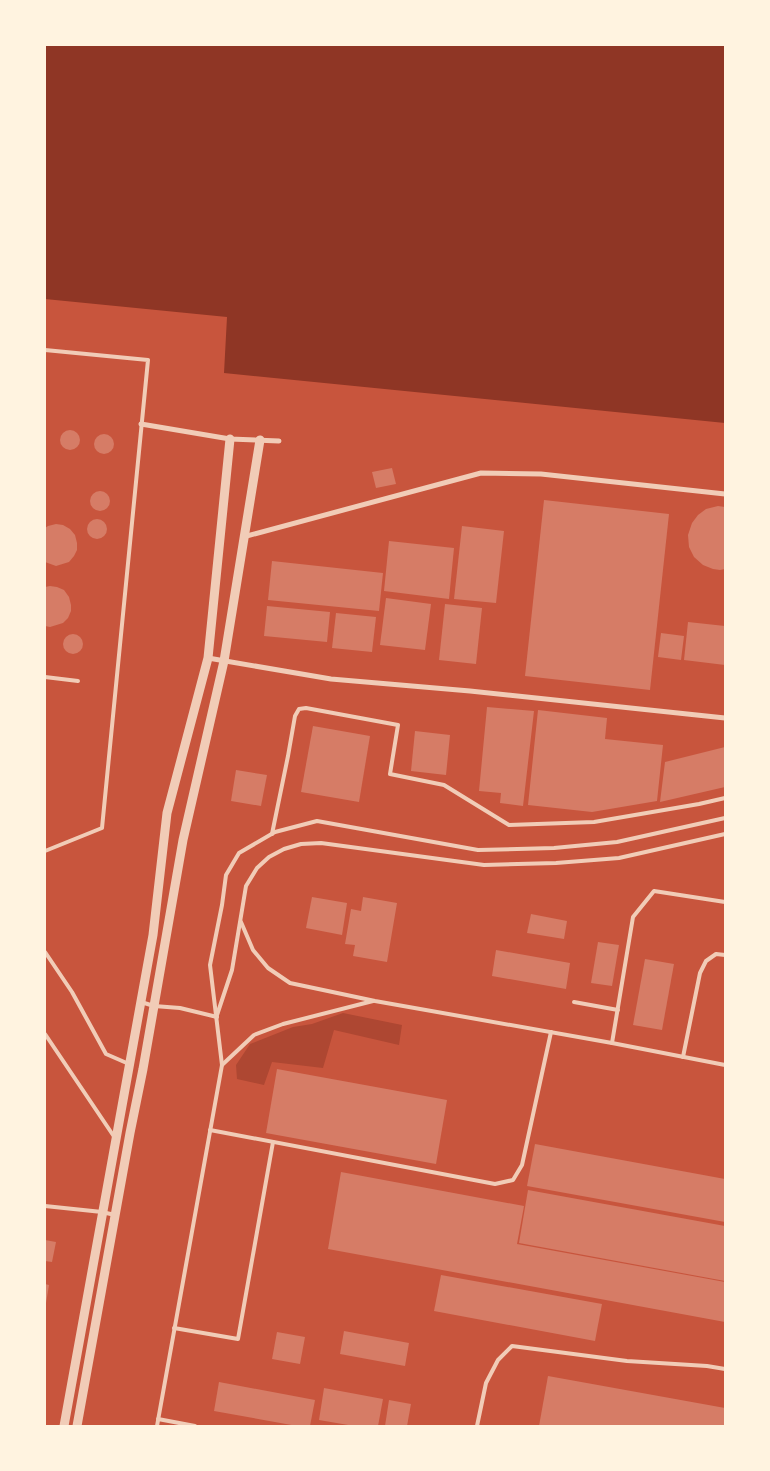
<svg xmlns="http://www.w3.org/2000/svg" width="770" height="1471" viewBox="0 0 770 1471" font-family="Literata,serif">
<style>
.green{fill:#ae4732}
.water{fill:#8f3625}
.building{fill:#d67c66}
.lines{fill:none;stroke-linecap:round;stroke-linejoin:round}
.service{stroke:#f1ccb7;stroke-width:4}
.minor{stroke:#f1ccb7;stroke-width:5}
.tertiary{stroke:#f1ccb7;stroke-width:9}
</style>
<rect width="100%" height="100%" fill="#c8553d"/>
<polygon class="green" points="343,1013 402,1025 399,1045 334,1030 323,1068 272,1062 264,1085 237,1079 236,1065 250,1044 293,1027 312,1024"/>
<polygon class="water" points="45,45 725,45 725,423 224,373 227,317 45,299"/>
<g class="building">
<circle cx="70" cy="440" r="10"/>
<circle cx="104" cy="444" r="10"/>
<polygon points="392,468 396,484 376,488 372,472"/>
<circle cx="100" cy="501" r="10"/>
<polygon points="544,500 669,514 650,690 525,676"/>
<polygon points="718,506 725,507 725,569 720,570 713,569 703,565 694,557 689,547 688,535 692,523 698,515 706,509"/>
<circle cx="97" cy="529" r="10"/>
<polygon points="56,524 63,525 70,529 75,535 77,543 77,550 74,556 69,562 56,566 45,562 45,528 48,526"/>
<polygon points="462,526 504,531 496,603 454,599"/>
<polygon points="389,541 454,548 449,599 384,591"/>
<polygon points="272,561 383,573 379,611 268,600"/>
<polygon points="50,586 57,587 64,590 69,597 71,605 71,611 68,618 63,623 50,627 45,626 45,587"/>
<polygon points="386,598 431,604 425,650 380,645"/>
<polygon points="445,604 482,608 476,664 439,660"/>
<polygon points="267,606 330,612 327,642 264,636"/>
<polygon points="336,613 376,617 372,652 332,648"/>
<polygon points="688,622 725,626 725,665 684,660"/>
<polygon points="661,633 684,636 681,660 658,657"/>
<circle cx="73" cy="644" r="10"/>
<polygon points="487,707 534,711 523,806 500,803 501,793 479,791"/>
<polygon points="538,710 607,718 605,739 663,745 657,801 592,812 528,805"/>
<polygon points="313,726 370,736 359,802 301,792"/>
<polygon points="415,731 450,735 446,775 411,771"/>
<polygon points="725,747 725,787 660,802 665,762"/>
<polygon points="236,770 267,775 261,806 231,801"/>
<polygon points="312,897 347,903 342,935 306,928"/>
<polygon points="363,897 397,903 387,962 353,956 355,945 345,944 351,909 361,911"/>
<polygon points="531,914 567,921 564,939 527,933"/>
<polygon points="598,942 619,945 612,986 591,983"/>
<polygon points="496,950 570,963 566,989 492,976"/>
<polygon points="645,959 674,964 662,1030 633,1025"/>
<polygon points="277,1069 447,1100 436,1164 266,1133"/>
<polygon points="535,1144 725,1179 725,1222 527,1186"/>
<polygon points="341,1172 524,1206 517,1244 725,1282 725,1322 328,1249"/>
<polygon points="528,1190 725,1226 725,1281 519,1243"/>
<polygon points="45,1240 56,1242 52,1262 45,1261"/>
<polygon points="441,1275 602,1304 595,1341 434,1311"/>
<polygon points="45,1284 49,1285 46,1303 45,1303"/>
<polygon points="344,1331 409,1343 405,1366 340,1354"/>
<polygon points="277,1332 305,1337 300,1364 272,1359"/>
<polygon points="548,1376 725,1408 725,1426 539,1426"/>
<polygon points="219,1382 315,1400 310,1426 297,1426 214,1411"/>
<polygon points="324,1388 383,1399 378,1426 354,1426 319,1420"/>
<polygon points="389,1400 411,1404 407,1426 385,1426"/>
</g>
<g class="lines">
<g class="service">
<polyline points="45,350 148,360 102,828 45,851"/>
<polyline points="45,677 78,681"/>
<polyline points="272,834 288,756 295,716 299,709 306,708 398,725 390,774 444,785 509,825 594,822 699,804 725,798"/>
<polyline points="241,922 253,950 268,968 290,983 375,1001 612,1043 725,1065"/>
<polyline points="45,952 72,992 106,1054 129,1064"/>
<polyline points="141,1002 154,1006 180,1008 217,1017"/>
<polyline points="574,1002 618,1010"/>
<polyline points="217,1015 232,970 246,886 257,868 269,857 284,849 301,844 321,843 484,865 556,863 619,858 725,834"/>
<polyline points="45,1034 115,1138"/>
<polyline points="612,1043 633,917 654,891 725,902"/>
<polyline points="683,1057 700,973 706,961 716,954 725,955"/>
<polyline points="222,1065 254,1035 283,1024 373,1001"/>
<polyline points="210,1130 495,1184 513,1180 522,1165 551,1032"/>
<polyline points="45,1206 102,1212 115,1215"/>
<polyline points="174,1328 238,1339 273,1142"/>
<polyline points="158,1419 195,1426"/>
<polyline points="157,1426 222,1065 210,965 222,905 226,875 239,853 275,832 317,821 478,850 554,848 617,842 725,818"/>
<polyline points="477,1426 486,1383 498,1360 512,1346 627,1361 707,1366 725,1369"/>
</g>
<g class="minor">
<polyline points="141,424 230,439 279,441"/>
<polyline points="243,537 481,473 541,474 725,494"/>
<polyline points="208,658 331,679 470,691 725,718"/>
</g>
<g class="tertiary">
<polyline points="64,1426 153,935 167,813 208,658 230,439"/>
<polyline points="77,1426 130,1133 143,1069 183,840 224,661 260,440"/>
</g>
</g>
<rect width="770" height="1471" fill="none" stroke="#fff3e0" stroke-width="92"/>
</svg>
